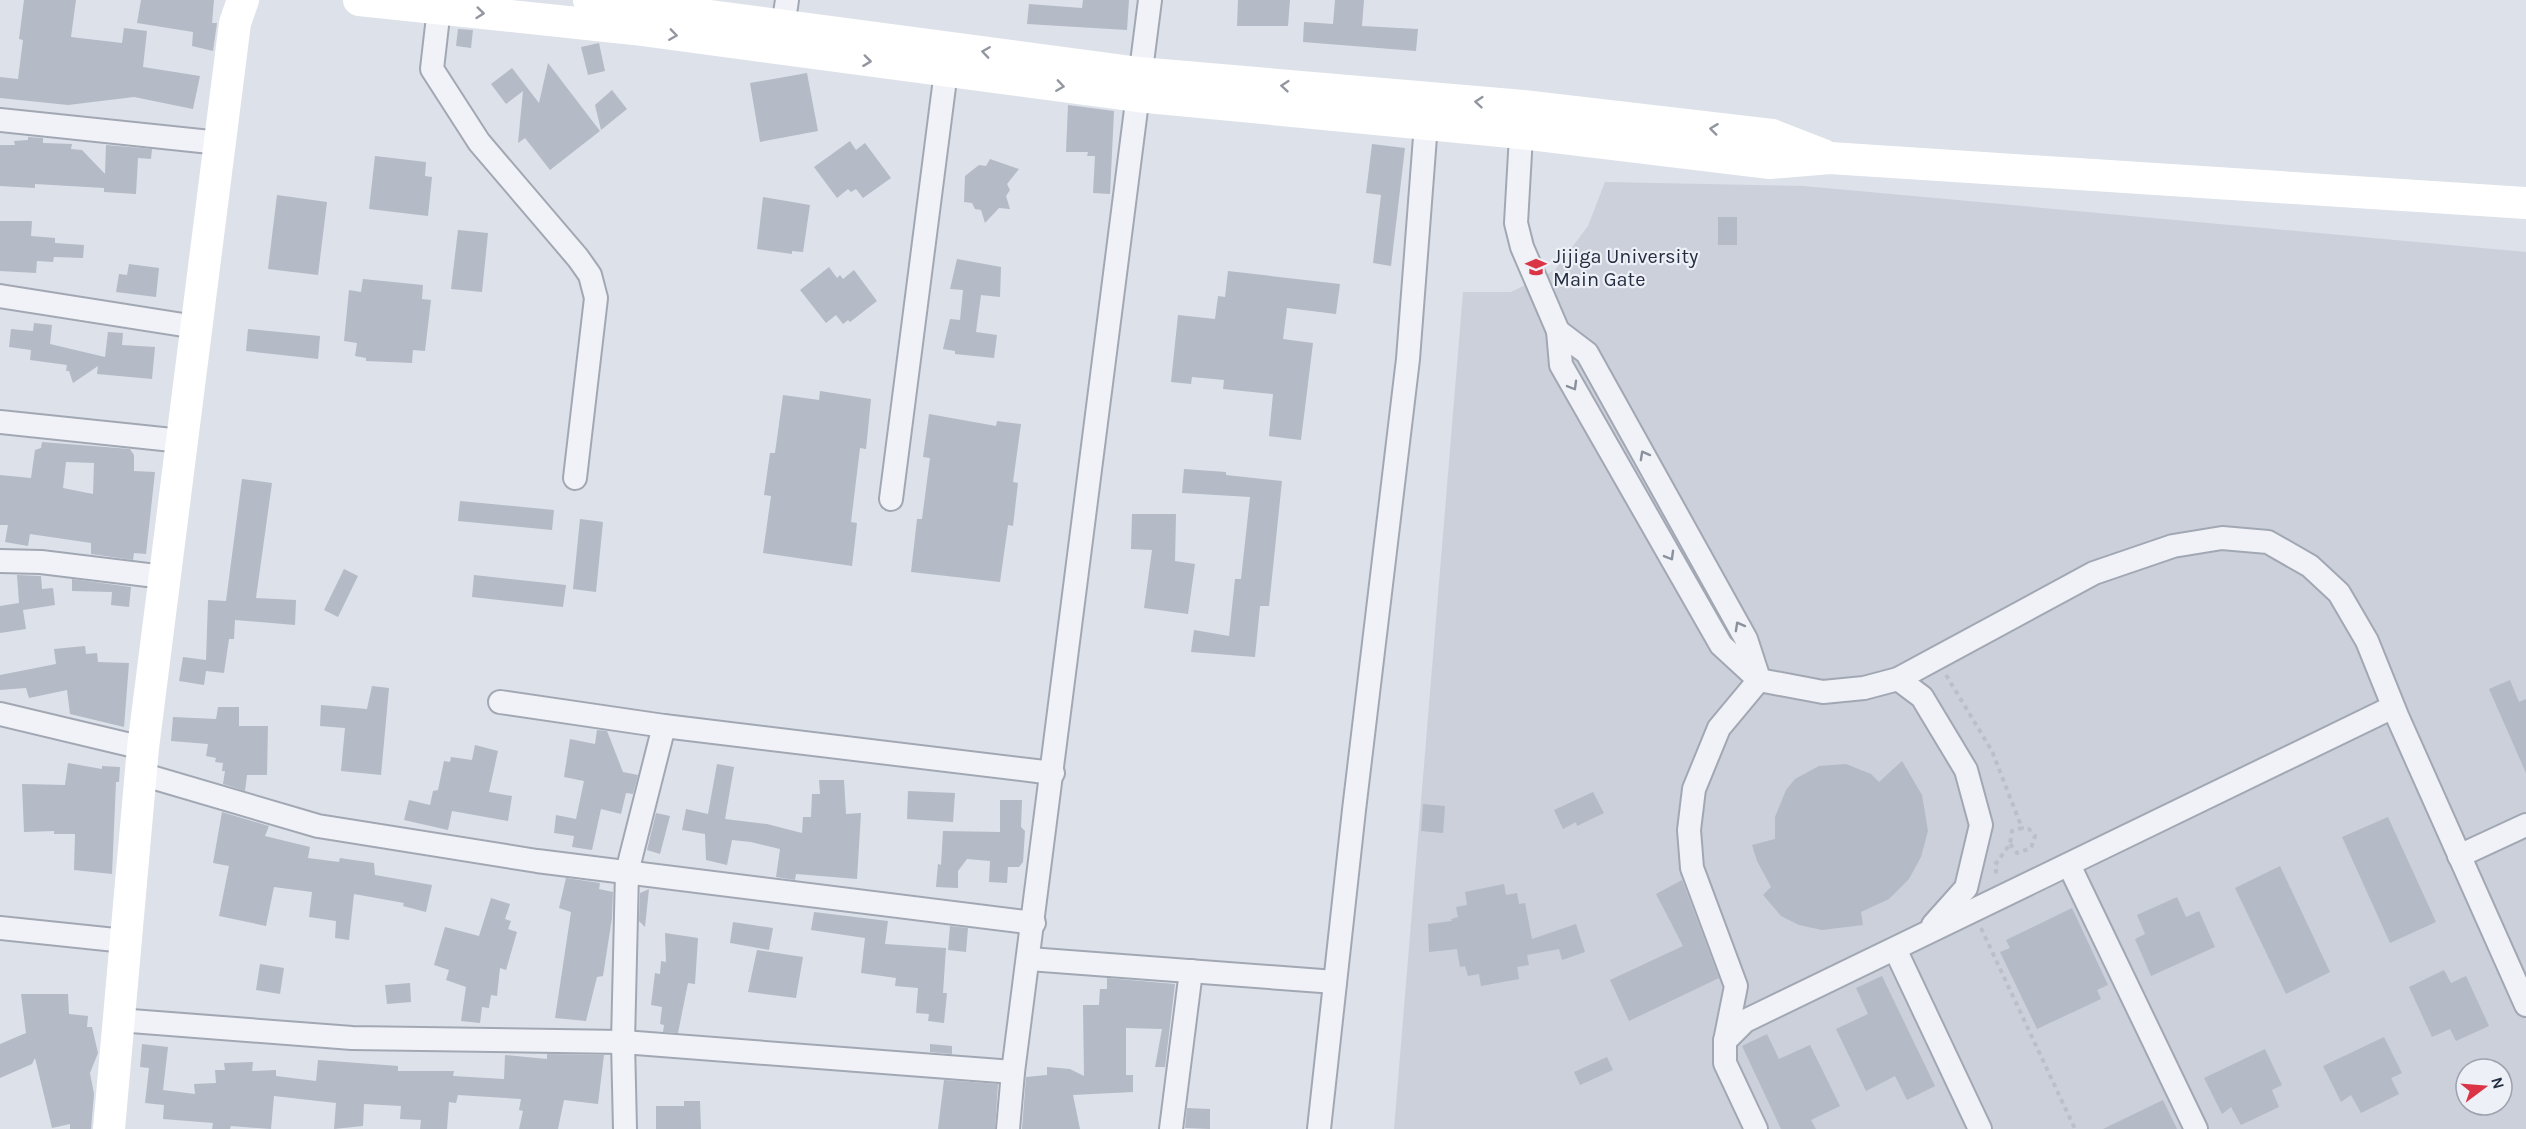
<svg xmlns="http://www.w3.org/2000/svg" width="2526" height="1129" font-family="Karla,sans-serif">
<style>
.built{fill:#cbd0db;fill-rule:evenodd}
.building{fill:#b4bac6;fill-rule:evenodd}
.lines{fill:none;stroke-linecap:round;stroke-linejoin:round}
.street-casing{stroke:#a2a8b3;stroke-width:26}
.path{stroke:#bbbfc8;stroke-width:4;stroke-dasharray:4.5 4.5;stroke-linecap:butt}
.street{stroke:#f0f2f7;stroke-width:22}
.secondary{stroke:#fff;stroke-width:32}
.oneway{stroke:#9296a0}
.oneway2{stroke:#8a909c}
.labels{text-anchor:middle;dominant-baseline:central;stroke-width:4.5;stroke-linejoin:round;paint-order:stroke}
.poi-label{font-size:20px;fill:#252e41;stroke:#edf0f6;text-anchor:start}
</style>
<rect width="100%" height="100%" fill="#dde1e9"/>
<path class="built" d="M 1605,182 L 1803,186 L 2526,252 L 2526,1129 L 1394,1129 L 1463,292 L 1511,292 L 1555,270 L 1588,226 ZM 2466,1069 L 2502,1069 L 2502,1105 L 2466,1105 Z"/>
<g class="building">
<polygon points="24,0 76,0 71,37 122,43 124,28 147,31 143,67 200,76 193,109 134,97 68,105 0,98 0,77 18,79 23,40 19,39"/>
<polygon points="141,0 214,0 212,23 217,23 213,51 192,46 193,32 137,23"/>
<polygon points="1083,0 1129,0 1127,30 1027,24 1029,4 1082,8"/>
<polygon points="1238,0 1290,0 1288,26 1237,26"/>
<polygon points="1335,0 1364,0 1362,26 1418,29 1416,51 1303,42 1304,22 1333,24"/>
<polygon points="458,29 473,30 471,48 456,46"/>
<polygon points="599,43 605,71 588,75 581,47"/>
<polygon points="548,63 600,131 550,170 525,138 518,143 523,91 506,104 491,84 512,68 539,103"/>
<polygon points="807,73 818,131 760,142 750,83"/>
<polygon points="612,90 627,109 601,130 595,105"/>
<polygon points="1068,105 1114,111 1110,194 1093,193 1095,156 1087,156 1088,152 1066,152"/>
<polygon points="28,137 43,138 43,143 72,144 71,149 82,150 105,174 106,145 152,149 151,159 138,158 136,194 104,192 104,188 35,184 35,188 0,186 0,145 15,145 14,141 28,140"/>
<polygon points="850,141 856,150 865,143 891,178 863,198 856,189 851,192 848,189 837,198 814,167"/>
<polygon points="1372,144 1405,148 1391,266 1373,263 1381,195 1366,193"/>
<polygon points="375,156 426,162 425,176 432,177 428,216 369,209"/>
<polygon points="990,159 1019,169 1007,184 1010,190 1006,196 1010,209 999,208 985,223 981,210 975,209 972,203 964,202 965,176 979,165 986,166"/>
<polygon points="277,195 327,202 318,275 268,269"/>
<polygon points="763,197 810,205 803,252 792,251 792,254 757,249"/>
<rect x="1718" y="217" width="19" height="28"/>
<polygon points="0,221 32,221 31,236 55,238 55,243 84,245 83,258 54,257 53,262 37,261 36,273 0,271"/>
<polygon points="458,230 488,233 482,292 451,289"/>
<polygon points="957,259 1001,267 1000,297 981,295 976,332 997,335 994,358 955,354 955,351 943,349 950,319 960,320 963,290 950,289"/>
<polygon points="129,264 159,268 156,297 116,292 119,274 127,275"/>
<polygon points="829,267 837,278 840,275 843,279 854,270 877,301 850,322 848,320 843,324 836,315 826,323 800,290"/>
<polygon points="1228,271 1340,284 1336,314 1287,308 1283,339 1313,343 1301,440 1269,436 1273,394 1223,389 1224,380 1192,377 1191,384 1171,382 1178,315 1215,319 1218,296 1225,297"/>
<polygon points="363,279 423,285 422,299 431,300 425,351 413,350 412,363 366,361 366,358 355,356 357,343 344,341 349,290 361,292"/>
<polygon points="34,323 52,325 50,344 105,357 108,332 123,333 122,345 155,347 152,379 97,374 98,366 73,383 69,371 66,371 67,365 30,360 31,350 9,347 11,329 33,331"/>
<polygon points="248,329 320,336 318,359 246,351"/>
<polygon points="820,391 871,399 866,449 860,448 851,522 857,523 852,566 763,553 771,496 764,495 770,453 775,453 783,395 819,400"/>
<polygon points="929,414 996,426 997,421 1021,424 1013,482 1018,483 1013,526 1008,525 1000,582 911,572 917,519 922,519 930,458 923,457"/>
<path d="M 42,442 L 130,449 L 134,455 L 134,471 L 155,472 L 146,554 L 134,553 L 133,560 L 91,554 L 91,543 L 30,534 L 28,546 L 5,542 L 8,525 L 0,525 L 0,475 L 31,478 L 35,450 L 41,448 ZM 66,462 L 94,463 L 93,494 L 63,488 Z"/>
<polygon points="1184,469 1226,472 1226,475 1282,481 1269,606 1260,606 1255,657 1191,652 1194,630 1229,636 1235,579 1241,579 1250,497 1182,493"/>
<polygon points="242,479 272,483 256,598 296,600 295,625 235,620 234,639 229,639 224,673 206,671 204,685 179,681 183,657 206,660 208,600 226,601"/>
<polygon points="460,501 554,510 552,530 458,521"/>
<polygon points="1132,514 1176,514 1175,561 1195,564 1188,614 1144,608 1152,550 1131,549"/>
<polygon points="580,519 603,522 596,592 573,589"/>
<polygon points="344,569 358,576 338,617 324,610"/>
<polygon points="17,575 41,576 42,589 53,588 55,605 23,610 26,629 0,633 0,606 19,603"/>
<polygon points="474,575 566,585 563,607 472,597"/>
<polygon points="72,579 131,587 129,607 111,605 112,592 72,591"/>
<polygon points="85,646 86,654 97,653 98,662 129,663 124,727 70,714 67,690 29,698 26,688 0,690 0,675 56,664 54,649"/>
<polygon points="2510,680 2519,702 2526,699 2526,773 2489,689"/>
<polygon points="372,686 389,688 381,775 341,771 345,728 320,726 321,705 367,709"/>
<polygon points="218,707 239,707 239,726 268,726 267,775 247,775 245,791 223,784 225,771 222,771 223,763 215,762 216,758 206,756 208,744 171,741 173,717 216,719"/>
<polygon points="597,730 607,731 623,772 638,775 633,794 626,793 621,814 601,809 592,850 572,847 574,836 554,833 556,815 576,819 584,781 564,777 570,739 595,744"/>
<polygon points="475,745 498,751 489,792 512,796 508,821 452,811 448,830 404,820 409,800 430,805 433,791 438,790 444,761 450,762 451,757 472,760"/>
<polygon points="1902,761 1922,795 1928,831 1921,857 1909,879 1889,899 1861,912 1863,925 1822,930 1799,925 1781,916 1763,895 1771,887 1757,861 1752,845 1775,839 1775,817 1786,790 1795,779 1819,766 1846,764 1871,774 1879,782"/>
<polygon points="68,763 102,769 102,766 120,767 119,782 116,782 112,874 74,870 75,834 54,834 54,831 24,832 22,784 65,785"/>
<polygon points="717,764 734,767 725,819 767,824 802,833 803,817 811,817 812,794 820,794 819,780 844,780 846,814 861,813 857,879 796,874 795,880 776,877 780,849 751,842 732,840 727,865 706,860 705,834 682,830 686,809 708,814"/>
<polygon points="908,791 955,793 953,822 907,819"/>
<polygon points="1593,792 1604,813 1577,826 1576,822 1563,829 1554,810"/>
<polygon points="1000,800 1022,800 1021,827 1025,831 1023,862 1019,867 1008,867 1007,883 989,882 990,861 967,859 958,871 958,888 936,887 938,864 941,865 943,831 1000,832"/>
<polygon points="1423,804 1445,806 1443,833 1421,831"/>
<polygon points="222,812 269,826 265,836 310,847 308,858 339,862 340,858 374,863 375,875 432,885 426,912 403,906 404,903 354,894 349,940 335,938 336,921 309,917 312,892 274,887 266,926 219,916 229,866 213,863"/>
<polygon points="656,813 670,816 660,854 647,850"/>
<polygon points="2388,817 2436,922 2390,943 2342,837"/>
<polygon points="2280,866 2330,972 2286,994 2235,888"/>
<polygon points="566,878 600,883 599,889 613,892 612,918 603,976 597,977 586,1021 555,1018 571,912 559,908"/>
<polygon points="1682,880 1719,978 1629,1021 1610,980 1683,946 1656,894"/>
<polygon points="1504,884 1506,895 1517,893 1519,904 1525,903 1532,939 1576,924 1585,952 1562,960 1559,949 1527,955 1529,965 1517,967 1519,979 1481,986 1479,974 1468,976 1465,966 1460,967 1457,949 1429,952 1428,924 1452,921 1451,919 1458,917 1456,907 1467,905 1465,892"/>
<polygon points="649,889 645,927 639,921 640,893"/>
<polygon points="2177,897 2186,917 2199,911 2215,947 2151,976 2135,939 2145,934 2137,915"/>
<polygon points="491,898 510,904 505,919 511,921 508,929 517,932 506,970 500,968 497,996 491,995 489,1008 482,1007 480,1023 461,1021 466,987 446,980 449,970 434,965 445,927 479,936"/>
<polygon points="2072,908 2108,985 2097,990 2101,999 2037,1029 2000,952 2010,948 2006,940"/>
<polygon points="814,912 888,921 885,944 946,948 943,993 947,993 944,1023 928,1021 929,1014 916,1013 918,988 895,986 896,978 861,973 865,938 811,930"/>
<polygon points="733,922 773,928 769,950 730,943"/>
<polygon points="950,926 968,928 966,952 948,950"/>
<polygon points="665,933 698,938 695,984 688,983 678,1033 663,1032 664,1025 660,1024 662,1007 651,1005 655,973 660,974 661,961 666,962"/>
<polygon points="757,950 803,957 796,998 748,992"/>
<polygon points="260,964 284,968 280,994 256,990"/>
<polygon points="2444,970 2451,983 2466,976 2489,1026 2456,1041 2450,1029 2432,1037 2409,987"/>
<polygon points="1882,976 1935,1086 1907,1100 1895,1076 1866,1091 1836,1029 1868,1014 1856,988"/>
<polygon points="1107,978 1175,984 1165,1067 1155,1067 1162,1029 1126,1028 1126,1075 1133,1075 1133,1092 1073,1095 1080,1129 1022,1129 1026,1077 1047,1075 1047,1067 1070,1069 1084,1076 1083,1005 1099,1005 1100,989 1107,989"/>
<polygon points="410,983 411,1002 387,1004 385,985"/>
<polygon points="21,994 68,994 69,1014 88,1016 87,1027 92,1027 98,1053 90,1073 94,1094 91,1129 70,1129 70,1124 52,1128 35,1058 32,1064 0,1078 0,1044 26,1033"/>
<polygon points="1767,1034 1779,1059 1810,1045 1840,1106 1811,1120 1816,1129 1781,1129 1742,1046"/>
<polygon points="2384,1037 2402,1073 2391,1078 2399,1094 2361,1113 2351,1095 2341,1102 2323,1066"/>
<polygon points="142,1044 168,1047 163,1090 195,1094 194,1084 216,1083 215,1070 225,1070 224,1063 253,1062 252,1071 276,1070 276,1076 316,1081 318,1060 398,1066 398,1071 454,1071 453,1076 504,1079 505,1055 547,1059 547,1054 604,1055 598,1104 564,1100 558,1129 519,1129 523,1111 519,1110 521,1099 458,1095 456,1103 449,1102 447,1129 420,1129 421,1120 400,1119 401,1106 364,1104 363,1126 334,1129 336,1103 274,1096 271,1129 231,1126 230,1129 212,1129 213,1123 163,1119 164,1105 145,1103 149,1068 140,1067"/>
<polygon points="930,1044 952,1046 952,1054 930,1052"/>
<polygon points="2265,1049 2282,1085 2272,1090 2279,1107 2241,1125 2231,1107 2222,1114 2204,1078"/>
<polygon points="1607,1057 1613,1070 1580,1085 1574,1072"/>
<polygon points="944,1080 998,1084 995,1129 938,1129"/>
<polygon points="2163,1100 2177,1129 2103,1129"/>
<polygon points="684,1101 700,1101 701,1129 656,1129 656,1106 684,1106"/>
<polygon points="1187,1108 1210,1109 1210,1129 1185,1128"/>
</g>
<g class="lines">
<defs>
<g id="street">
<polyline points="439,8 432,69 479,142 578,258 590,275 596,298 575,478"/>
<polyline points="781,40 787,0"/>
<polyline points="1522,118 1516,223 1522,247 1558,331 1561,365 1721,645 1759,680 1823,692 1864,688 1898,679 2094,573 2173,546 2222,538 2268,542 2310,566 2339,593 2367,641 2398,718 2526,1005"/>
<polyline points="0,120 220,143"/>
<polyline points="0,296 196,327"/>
<polyline points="1558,331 1587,353 1746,639 1759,679"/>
<polyline points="0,422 182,441"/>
<polyline points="891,499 946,71"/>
<polyline points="0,561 41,562 164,577"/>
<polyline points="1898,679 1922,697 1966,770 1981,825 1966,888 1933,925"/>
<polyline points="500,702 664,726 1053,773"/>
<polyline points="0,714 143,748"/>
<polyline points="141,774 318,826 537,861 1034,923"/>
<polyline points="2459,856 2526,825"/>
<polyline points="2069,865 2196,1129"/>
<polyline points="0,928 125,941"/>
<polyline points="1895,949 1980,1129"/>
<polyline points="1029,959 1335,982"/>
<polyline points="118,1020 352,1038 623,1042 1013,1072"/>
<polyline points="1725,1041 1745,1021 2393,707"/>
<polyline points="625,1129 623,1042 627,872 664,726"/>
<polyline points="1008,1129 1013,1072 1150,0"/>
<polyline points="1171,1129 1191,971"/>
<polyline points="1319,1129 1354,810 1408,359 1426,124"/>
<polyline points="1756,1129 1725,1063 1725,1041 1736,986 1692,868 1689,830 1694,789 1719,728 1759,680"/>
</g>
</defs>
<use href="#street" class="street-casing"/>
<g class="path">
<polyline points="1946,675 1992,751 2022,828 2012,831 2010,844 1995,865 1997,877"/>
<polyline points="2010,844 2017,853 2031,848 2035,836 2029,829 2022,828"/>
<polyline points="1981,928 2075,1129"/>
</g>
<use href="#street" class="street"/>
<g class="secondary">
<polyline points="359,0 634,29 1137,96 1521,133 1770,163 1830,158 2526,203"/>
<polyline points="589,0 1139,73 1523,106 1772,135 1823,155"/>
<polyline points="109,1129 143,748 235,23 243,0"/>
</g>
</g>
<defs><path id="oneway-chevron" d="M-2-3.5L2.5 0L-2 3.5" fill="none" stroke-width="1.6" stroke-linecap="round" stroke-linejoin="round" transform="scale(1.5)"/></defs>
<g class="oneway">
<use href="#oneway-chevron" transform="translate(480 13) rotate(6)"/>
<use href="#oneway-chevron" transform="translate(673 35) rotate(8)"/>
<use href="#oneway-chevron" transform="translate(986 52) rotate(-172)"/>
<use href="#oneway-chevron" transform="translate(867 61) rotate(7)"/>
<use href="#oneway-chevron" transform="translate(1060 86) rotate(8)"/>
<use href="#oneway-chevron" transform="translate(1285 86) rotate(-175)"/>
<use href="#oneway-chevron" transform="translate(1479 102) rotate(-175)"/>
<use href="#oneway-chevron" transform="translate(1714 129) rotate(-173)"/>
</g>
<g class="oneway2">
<use href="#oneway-chevron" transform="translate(1573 386) rotate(60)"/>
<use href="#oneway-chevron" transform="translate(1644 455) rotate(-119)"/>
<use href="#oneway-chevron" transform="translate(1670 556) rotate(60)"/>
<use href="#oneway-chevron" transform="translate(1739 626) rotate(-119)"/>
</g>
<defs>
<symbol id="school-bare" viewBox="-9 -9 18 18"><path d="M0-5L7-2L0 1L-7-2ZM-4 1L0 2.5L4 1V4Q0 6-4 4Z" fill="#dc3447" stroke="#edf0f6" stroke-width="2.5" paint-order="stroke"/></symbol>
</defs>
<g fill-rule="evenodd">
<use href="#school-bare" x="1521" y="252" width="30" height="30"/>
</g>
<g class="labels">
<g class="poi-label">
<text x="1553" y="256">Jijiga University<tspan x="1553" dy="23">Main Gate</tspan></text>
</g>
</g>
<g transform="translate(2484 1087) rotate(74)"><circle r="28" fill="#edf0f6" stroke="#9da2ae" stroke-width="1.5"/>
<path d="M0-4.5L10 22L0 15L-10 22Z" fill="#dc3447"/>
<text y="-9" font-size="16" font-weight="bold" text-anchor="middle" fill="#252e41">N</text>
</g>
</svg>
